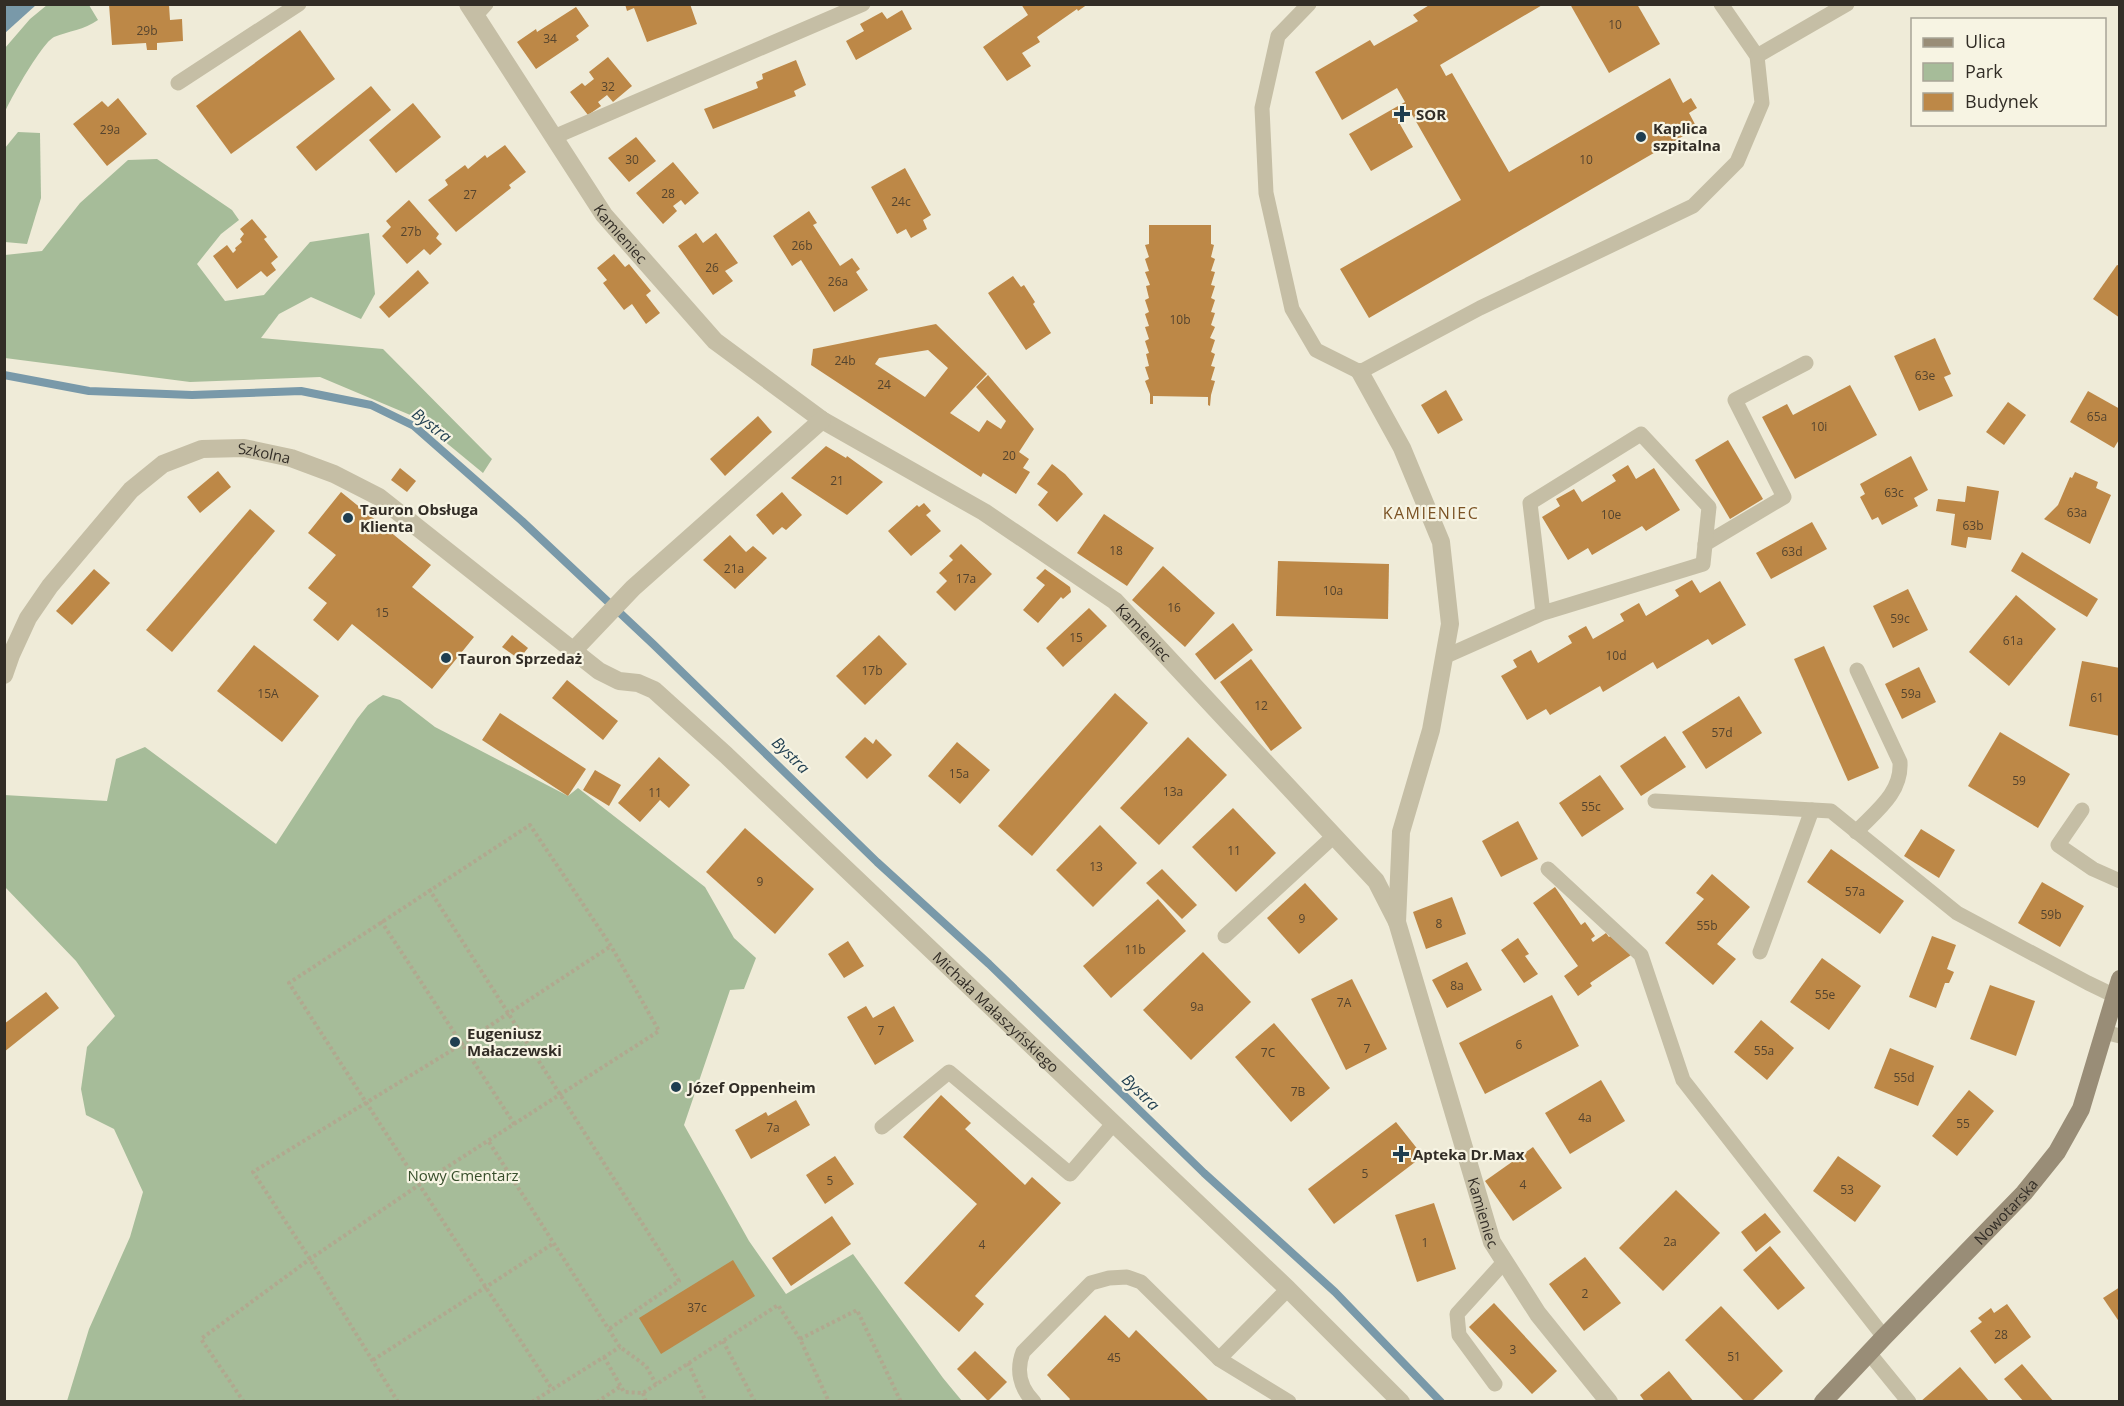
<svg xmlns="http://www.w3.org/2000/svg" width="2124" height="1406" font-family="'Open Sans',sans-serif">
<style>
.green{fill:#a6bc99}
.water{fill:#7999a9}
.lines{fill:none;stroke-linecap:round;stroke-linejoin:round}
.stream{stroke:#7999a9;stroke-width:8}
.building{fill:#bd8847;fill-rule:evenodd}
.path{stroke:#b1a88f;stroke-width:4;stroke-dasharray:3 3;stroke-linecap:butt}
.lane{stroke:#c5bea5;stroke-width:15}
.street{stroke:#c5bea5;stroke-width:18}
.secondary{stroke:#998d77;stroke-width:18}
.poi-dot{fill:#1f3e50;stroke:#f7f4e3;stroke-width:2}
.labels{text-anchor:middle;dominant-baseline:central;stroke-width:4.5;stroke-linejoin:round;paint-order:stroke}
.number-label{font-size:12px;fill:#55442e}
.poi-label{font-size:15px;font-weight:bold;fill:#322d26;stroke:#f7f4e3;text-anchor:start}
.street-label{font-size:15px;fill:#322d26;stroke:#f7f4e3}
.park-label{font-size:15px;fill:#374e2b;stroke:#f7f4e3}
.water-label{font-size:16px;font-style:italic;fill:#1f3e50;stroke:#f7f4e3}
.neighbourhood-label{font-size:16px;letter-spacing:1.5px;fill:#7b5325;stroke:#f7f4e3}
</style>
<rect width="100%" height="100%" fill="#efebd8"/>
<g class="green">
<path d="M 47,5 L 89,5 L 98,20 C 84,30 69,31 54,37 C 42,43 11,98 5,112 L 5,48 L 30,19 Z"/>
<polygon points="18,132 40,133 41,198 27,244 5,242 5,148"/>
<polygon points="157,159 232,210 239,220 221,234 197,264 225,301 264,295 310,242 369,233 375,294 361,319 311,297 279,314 261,338 383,349 492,459 483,473 415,417 320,377 190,382 5,358 5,255 42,251 80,203 128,160"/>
<polygon points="383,695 400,700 435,727 568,796 578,788 705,887 734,938 756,958 744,989 730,990 684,1125 749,1241 786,1294 853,1254 943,1378 962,1401 67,1401 89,1329 130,1237 143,1192 114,1129 86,1115 81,1089 87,1047 115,1016 76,961 5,887 4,795 107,801 116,759 145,747 276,844 357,719 368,705"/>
</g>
<polygon class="water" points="5,4 36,4 36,5 5,33"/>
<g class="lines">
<polyline class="stream" points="4,375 89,391 192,395 301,391 371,405 414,426 522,521 653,644 877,862 989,964 1204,1173 1335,1292 1441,1402"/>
</g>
<g class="building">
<polygon points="109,4 169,5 170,20 182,19 183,41 157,43 157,50 147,50 146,43 112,45"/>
<polygon points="625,4 690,4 697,24 647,42 634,8 627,11"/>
<polygon points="1021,4 1088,4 1078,11 1077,9 1037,37 1040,42 1022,53 1031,66 1007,81 983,47 1028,15"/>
<polygon points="1431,4 1544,4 1440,65 1446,76 1452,73 1509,172 1670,78 1683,103 1691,98 1697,108 1689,113 1697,128 1369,318 1340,269 1461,200 1410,111 1397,119 1413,147 1371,171 1349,134 1405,102 1397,88 1342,120 1315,72 1370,40 1374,46 1418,21 1413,15"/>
<polygon points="1570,4 1637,4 1660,44 1609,73"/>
<polygon points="576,7 589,26 576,36 579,40 536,69 517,42 536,29 537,32"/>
<polygon points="902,10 912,29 856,60 846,41 864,31 860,24 882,12 887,19"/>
<polygon points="300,30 335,79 231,154 196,106"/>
<polygon points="608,57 632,86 613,102 607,95 598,102 601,106 588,115 570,92 582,83 585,86 594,79 589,72"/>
<polygon points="796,60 806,85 794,91 796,96 713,129 704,109 758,88 756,82 763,79 762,74"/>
<polygon points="371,86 391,110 316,171 296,147"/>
<polygon points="118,98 147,134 107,166 73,124 102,101 108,107"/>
<polygon points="413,103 441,137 396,173 369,140"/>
<polygon points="636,137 656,161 629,182 608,158"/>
<polygon points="505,145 526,172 509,185 511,188 456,232 428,200 448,185 445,180 465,165 468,169 485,155 487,158"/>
<polygon points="673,162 699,193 685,205 681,200 673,206 677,211 663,224 636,193"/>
<polygon points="905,168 931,215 923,220 927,229 911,238 906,229 897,234 871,187"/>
<polygon points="409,200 439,234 436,238 442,244 430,255 424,249 407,264 382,236 391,227 386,221"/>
<polygon points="809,211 817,223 813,225 840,266 852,258 860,269 856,272 868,290 834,312 801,260 792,266 773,236"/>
<polygon points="252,219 267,237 264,239 278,257 271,263 276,270 267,277 261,271 237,289 213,256 227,245 233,253 236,250 235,248 242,242 240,239 244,234 240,229"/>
<polygon points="1149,225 1211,225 1211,244 1214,245 1211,257 1215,259 1211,271 1215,272 1211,285 1215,286 1211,298 1215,300 1211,312 1215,313 1211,325 1215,327 1210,338 1215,340 1211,352 1215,354 1211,366 1215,367 1211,380 1215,381 1211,395 1210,406 1208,405 1208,397 1153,396 1153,404 1150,404 1150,394 1145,381 1149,379 1145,367 1149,366 1146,354 1149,353 1145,341 1149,339 1145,327 1149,326 1145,314 1149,312 1145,300 1149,298 1146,286 1150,285 1145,272 1149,271 1145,259 1149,257 1145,245 1149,244"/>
<polygon points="696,233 703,243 716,233 738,263 725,271 733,281 713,295 678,246"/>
<polygon points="614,254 625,267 629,264 651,291 646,295 660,313 646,324 632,304 624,310 603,283 607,280 597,268"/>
<polygon points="2117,265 2120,266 2120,318 2093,299"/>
<polygon points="418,270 429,283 389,318 379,307"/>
<polygon points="1013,276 1021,287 1024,285 1035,302 1033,304 1051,333 1026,350 988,293"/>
<path d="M 936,324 L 987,374 L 950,413 L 979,432 L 987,420 L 1001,429 L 1006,421 L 976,387 L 988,375 L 1034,429 L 1019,452 L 1029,459 L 1023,468 L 1030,472 L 1016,494 L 983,473 L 981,477 L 811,365 L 813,349 ZM 928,350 L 948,368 L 925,397 L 875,364 L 879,358 Z"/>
<polygon points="1935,338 1951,374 1944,377 1953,396 1919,411 1894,356"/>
<polygon points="1850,385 1877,435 1795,479 1762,417 1787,404 1793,415"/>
<polygon points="1446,390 1463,420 1438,434 1421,405"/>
<polygon points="2088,391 2120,409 2120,438 2114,448 2070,422"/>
<polygon points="2008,402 2026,415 2004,445 1986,432"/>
<polygon points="758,416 772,432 725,476 710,459"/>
<polygon points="1728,440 1763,499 1730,519 1695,460"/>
<polygon points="826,446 846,458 847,456 883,482 847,515 791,478"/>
<polygon points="1911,456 1928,490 1914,498 1918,506 1882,525 1878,517 1872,520 1860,497 1865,494 1860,484"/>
<polygon points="1052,464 1065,474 1083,494 1057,522 1038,505 1048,492 1037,484"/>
<polygon points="1628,465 1636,479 1654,468 1680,510 1646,531 1642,526 1592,555 1588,548 1568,560 1542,517 1560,506 1556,499 1574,489 1582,502 1616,481 1612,475"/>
<polygon points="400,468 416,481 407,492 391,480"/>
<polygon points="218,471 231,487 200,513 187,497"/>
<polygon points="2075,472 2098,482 2096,488 2111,495 2090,544 2044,519 2058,505 2070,477 2072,478"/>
<polygon points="1967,486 1999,491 1991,540 1968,537 1966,548 1951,545 1955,514 1936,511 1938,499 1965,502"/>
<polygon points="341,492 431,565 412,587 474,637 432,689 352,624 338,641 313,620 327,603 308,588 336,555 308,533"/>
<polygon points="782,492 802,515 786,530 782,527 773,535 756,515"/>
<polygon points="924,503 931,511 926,515 941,531 911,556 888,531 917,505 919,507"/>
<polygon points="250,509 275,531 172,652 146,630"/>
<polygon points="1104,514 1154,548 1127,586 1077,553"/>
<polygon points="1812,522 1827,549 1771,579 1756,553"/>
<polygon points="730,535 746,552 753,546 767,558 735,589 703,560"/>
<polygon points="961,544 992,574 955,611 936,592 947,581 939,573 953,560 949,556"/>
<polygon points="2022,552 2098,599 2087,617 2011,571"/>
<polygon points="1278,561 1389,564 1388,619 1276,616"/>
<polygon points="1163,566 1215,613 1185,647 1132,600"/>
<polygon points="94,569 110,583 72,625 56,611"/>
<polygon points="1045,569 1070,587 1071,592 1063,599 1061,597 1038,623 1023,610 1045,585 1036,578"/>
<polygon points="1692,580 1700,593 1720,581 1746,625 1712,645 1708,639 1657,669 1653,662 1603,692 1600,686 1550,715 1546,709 1527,720 1501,676 1517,667 1513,660 1531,650 1538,663 1572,643 1568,636 1586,626 1593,639 1624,621 1620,614 1639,603 1646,616 1679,596 1675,590"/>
<polygon points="1908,589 1928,630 1893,648 1873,606"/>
<polygon points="2016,595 2056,629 2009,686 1969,652"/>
<polygon points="1089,608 1107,626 1063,667 1046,648"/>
<polygon points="1233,623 1253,650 1215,680 1195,654"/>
<polygon points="512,635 528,648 519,659 502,647"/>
<polygon points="879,635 907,664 865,705 836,676"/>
<polygon points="254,645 319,696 282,742 217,691"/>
<polygon points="1824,646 1879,768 1848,781 1794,659"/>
<polygon points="1251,659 1302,728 1271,751 1220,682"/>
<polygon points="2082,661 2120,668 2120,736 2069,726"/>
<polygon points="1919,667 1936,702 1902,719 1885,684"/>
<polygon points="567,680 618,721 603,740 552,698"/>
<polygon points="1115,693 1148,723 1032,856 998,826"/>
<polygon points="1739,696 1762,733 1706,769 1682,732"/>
<polygon points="500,713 586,769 568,796 482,740"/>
<polygon points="2000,732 2070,774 2038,828 1968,786"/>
<polygon points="1665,736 1686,767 1641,796 1620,766"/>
<polygon points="865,737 873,744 876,739 892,755 867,779 845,757"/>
<polygon points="1188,737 1227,775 1159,845 1120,808"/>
<polygon points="957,742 990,770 960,804 928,776"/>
<polygon points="659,757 690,785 669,808 660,800 640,822 618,803"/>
<polygon points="595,770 621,785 609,806 583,790"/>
<polygon points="1600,775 1624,809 1582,837 1559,803"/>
<polygon points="1233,808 1276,853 1236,892 1192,847"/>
<polygon points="1518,821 1538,859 1501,877 1482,841"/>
<polygon points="1100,825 1137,863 1093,907 1056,870"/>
<polygon points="745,828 814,889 775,934 706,872"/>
<polygon points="1921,829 1955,850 1939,878 1904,856"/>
<polygon points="1831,849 1904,901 1880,934 1807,882"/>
<polygon points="1162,869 1197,905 1182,919 1146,883"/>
<polygon points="1712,874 1750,907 1717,944 1736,959 1713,985 1665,943 1704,899 1696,893"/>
<polygon points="2042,882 2084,906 2060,947 2018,923"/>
<polygon points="1305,883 1338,919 1299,954 1267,918"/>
<polygon points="1555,887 1581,925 1585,922 1595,936 1591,939 1593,942 1606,933 1609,937 1615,933 1631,955 1590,983 1592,986 1578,996 1564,976 1578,966 1533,903"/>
<polygon points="1452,897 1466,934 1426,949 1413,912"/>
<polygon points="1158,899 1186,931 1111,998 1083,966"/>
<polygon points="1932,936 1956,945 1947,969 1954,972 1949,983 1945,983 1936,1008 1909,997"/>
<polygon points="1518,938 1529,954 1525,956 1538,974 1524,983 1501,950"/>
<polygon points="848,941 864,966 844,978 828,954"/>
<polygon points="1203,952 1251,1002 1191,1060 1143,1010"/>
<polygon points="1822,958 1861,986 1829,1030 1790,1002"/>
<polygon points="1467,962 1482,990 1447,1008 1432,980"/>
<polygon points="1352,979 1387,1049 1346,1070 1311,999"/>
<polygon points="1990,985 2035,1001 2016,1056 1970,1039"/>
<polygon points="46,992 59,1008 4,1052 4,1024"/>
<polygon points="1552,995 1579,1046 1485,1094 1459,1043"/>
<polygon points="866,1006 873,1018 894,1006 914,1041 875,1065 847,1017"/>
<polygon points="1761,1020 1794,1048 1767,1080 1734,1052"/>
<polygon points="1274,1023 1330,1088 1291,1122 1235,1057"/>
<polygon points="1890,1048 1934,1066 1918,1106 1874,1088"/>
<polygon points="1601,1080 1625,1121 1570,1154 1545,1113"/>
<polygon points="1969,1090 1994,1111 1957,1156 1932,1136"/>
<polygon points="941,1095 971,1123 965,1129 1025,1185 1032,1177 1061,1203 975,1296 984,1304 959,1332 904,1283 977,1204 903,1137"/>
<polygon points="796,1100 810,1125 751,1159 735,1130 766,1112 768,1116"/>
<polygon points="1396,1122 1423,1156 1334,1224 1308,1189"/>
<polygon points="1533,1147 1562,1188 1513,1221 1485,1181"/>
<polygon points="835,1156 854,1184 825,1204 806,1175"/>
<polygon points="1838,1156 1881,1186 1855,1222 1813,1191"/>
<polygon points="1676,1190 1720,1233 1663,1291 1619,1248"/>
<polygon points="1434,1203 1456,1269 1417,1282 1395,1215"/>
<polygon points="1765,1213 1781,1232 1756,1252 1741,1232"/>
<polygon points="832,1216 851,1244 791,1286 772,1258"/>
<polygon points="1770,1246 1805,1288 1778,1310 1743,1270"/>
<polygon points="1585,1257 1621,1303 1584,1331 1549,1284"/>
<polygon points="733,1260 755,1296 661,1354 639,1318"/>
<polygon points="2120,1287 2120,1323 2103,1298"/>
<polygon points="1494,1303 1557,1371 1532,1394 1469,1327"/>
<polygon points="2007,1304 2031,1337 1995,1364 1970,1331 1982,1322 1978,1318 1991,1308 1994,1313"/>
<polygon points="1721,1306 1783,1371 1751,1402 1745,1402 1685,1340"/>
<polygon points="1105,1315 1129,1338 1136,1330 1210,1402 1068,1402 1070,1399 1047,1375"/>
<polygon points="975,1351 1007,1382 988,1401 957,1369"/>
<polygon points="2022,1364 2054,1402 2024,1402 2004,1379"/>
<polygon points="1960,1367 1990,1402 1920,1402"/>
<polygon points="1669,1371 1694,1402 1645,1402 1640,1395"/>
</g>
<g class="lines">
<g class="path">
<polyline points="429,889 679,1281 609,1329"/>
<polyline points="381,921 515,1125"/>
<polyline points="489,1142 620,1347 646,1366 656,1384"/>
<polyline points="800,1339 857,1310 901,1402"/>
<polyline points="723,1341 755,1402"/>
<polyline points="604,1357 624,1392 643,1393 778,1305 800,1339 829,1402"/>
<polyline points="373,1360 554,1243"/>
<polyline points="688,1363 706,1402"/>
<polyline points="643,1393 646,1402"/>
<path d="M 244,1402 L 201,1339 L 310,1259 L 419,1185 L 659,1031 L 611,946 L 530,825 L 289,983 C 376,1118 464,1254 552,1389"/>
<polyline points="398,1402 310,1259 253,1172 462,1044 611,946"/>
<polyline points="532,1402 620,1347"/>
<polyline points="597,1402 621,1386"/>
</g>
<g class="lane">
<polyline points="1309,4 1278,36 1262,108 1266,193 1292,309 1316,350 1360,372 1480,308 1693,206 1737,162 1762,103 1757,56 1721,4"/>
<polyline points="476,15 486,4"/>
<polyline points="1757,56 1847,4"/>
<polyline points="178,83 299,4"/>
<polyline points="554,137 863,4"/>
<polyline points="1705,544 1784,497 1735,400 1806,363"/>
<polyline points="1444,657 1543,613 1703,564 1709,507 1641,434 1530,503 1543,613"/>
<polyline points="1655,801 1831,811 1957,913 2088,983 2115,996"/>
<polyline points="2082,810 2058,845 2093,869 2120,881"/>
<path d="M 1856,832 C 1876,811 1902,793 1900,762 L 1857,670"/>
<polyline points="1548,869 1641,955 1683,1080 1884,1337"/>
<polyline points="1225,936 1334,836"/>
<polyline points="1760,952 1812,810"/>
<polyline points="2104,1032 2120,1036"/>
<polyline points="882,1127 949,1072 1070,1174 1113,1124"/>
<polyline points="1869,1353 1909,1402"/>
<polyline points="1219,1359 1289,1402"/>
<polyline points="1495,1384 1459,1335 1457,1314 1505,1261"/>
<path d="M 1034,1402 C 1020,1388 1016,1370 1023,1352 L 1091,1283 L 1109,1278 L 1127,1277 L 1141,1282 L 1219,1359 L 1288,1289"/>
</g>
<g class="street">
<path id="s1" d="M 468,4 L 604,215 L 715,341 L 822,420 L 984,512 L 1115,601 L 1376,881 L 1397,922"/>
<path id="s2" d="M 1360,372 L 1402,448 L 1441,542 L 1450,624 L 1431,730 L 1401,832 L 1397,922 L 1492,1242 L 1538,1314 L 1609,1402"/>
<polyline points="573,651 633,588 822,420"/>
<path id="s3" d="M 4,675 L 11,655 L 28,618 L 50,586 L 131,490 L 163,464 L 202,449 L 244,448 L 291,458 L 334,474 L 379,497 L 599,671 L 619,681 L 638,683 L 654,690 L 726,755 L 1288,1289 L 1401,1402"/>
</g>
<path class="secondary" id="s4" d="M 1823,1402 L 1884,1337 L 2024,1193 L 2057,1152 L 2081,1109 L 2120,979"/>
</g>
<g class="poi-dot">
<path d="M1399 105h6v6h6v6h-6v6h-6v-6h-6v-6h6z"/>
<circle cx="1641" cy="137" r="6"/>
<circle cx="348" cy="518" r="6"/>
<circle cx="446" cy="658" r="6"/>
<circle cx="455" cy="1042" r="6"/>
<circle cx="676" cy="1087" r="6"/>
<path d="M1398 1145h6v6h6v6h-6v6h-6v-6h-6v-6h6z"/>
</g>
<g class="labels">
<g class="number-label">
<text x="1615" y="24">10</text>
<text x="147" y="30">29b</text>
<text x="550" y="38">34</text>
<text x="608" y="86">32</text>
<text x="110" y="129">29a</text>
<text x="632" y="159">30</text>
<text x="1586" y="159">10</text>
<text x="668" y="193">28</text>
<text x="470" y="194">27</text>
<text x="901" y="201">24c</text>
<text x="411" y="231">27b</text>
<text x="802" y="245">26b</text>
<text x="712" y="267">26</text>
<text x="838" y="281">26a</text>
<text x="1180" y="319">10b</text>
<text x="845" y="360">24b</text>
<text x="1925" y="375">63e</text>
<text x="884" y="384">24</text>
<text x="2097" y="416">65a</text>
<text x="1819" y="426">10i</text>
<text x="1009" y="455">20</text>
<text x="837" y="480">21</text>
<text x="1894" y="492">63c</text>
<text x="2077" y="512">63a</text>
<text x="1611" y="514">10e</text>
<text x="1973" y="525">63b</text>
<text x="1116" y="550">18</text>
<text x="1792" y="551">63d</text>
<text x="734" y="568">21a</text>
<text x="966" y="578">17a</text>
<text x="1333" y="590">10a</text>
<text x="1174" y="607">16</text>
<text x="382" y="612">15</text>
<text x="1900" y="618">59c</text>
<text x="1076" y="637">15</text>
<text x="2013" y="640">61a</text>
<text x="1616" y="655">10d</text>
<text x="872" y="670">17b</text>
<text x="268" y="693">15A</text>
<text x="1911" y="693">59a</text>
<text x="2097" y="697">61</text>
<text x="1261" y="705">12</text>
<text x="1722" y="732">57d</text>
<text x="959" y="773">15a</text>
<text x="2019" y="780">59</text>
<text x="1173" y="791">13a</text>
<text x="655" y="792">11</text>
<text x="1591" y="806">55c</text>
<text x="1234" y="850">11</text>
<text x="1096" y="866">13</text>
<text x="760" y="881">9</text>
<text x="1855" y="891">57a</text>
<text x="2051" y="914">59b</text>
<text x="1302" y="918">9</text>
<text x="1439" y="923">8</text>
<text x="1707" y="925">55b</text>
<text x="1135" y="949">11b</text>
<text x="1457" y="985">8a</text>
<text x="1825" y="994">55e</text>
<text x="1344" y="1002">7A</text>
<text x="1197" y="1006">9a</text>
<text x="881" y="1030">7</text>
<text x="1519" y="1044">6</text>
<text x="1367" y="1048">7</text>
<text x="1764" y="1050">55a</text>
<text x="1268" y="1052">7C</text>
<text x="1904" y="1077">55d</text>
<text x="1298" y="1091">7B</text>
<text x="1585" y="1117">4a</text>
<text x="1963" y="1123">55</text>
<text x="773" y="1127">7a</text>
<text x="1365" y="1173">5</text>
<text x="830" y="1180">5</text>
<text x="1523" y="1184">4</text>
<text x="1847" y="1189">53</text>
<text x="1670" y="1241">2a</text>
<text x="1425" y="1242">1</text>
<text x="982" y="1244">4</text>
<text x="1585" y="1293">2</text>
<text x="697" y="1307">37c</text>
<text x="2001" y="1334">28</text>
<text x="1513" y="1349">3</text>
<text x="1734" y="1356">51</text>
<text x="1114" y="1357">45</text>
</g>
<g class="poi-label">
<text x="1416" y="114">SOR</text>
<text x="1653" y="128">Kaplica<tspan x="1653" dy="17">szpitalna</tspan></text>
<text x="360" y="509">Tauron Obsługa<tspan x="360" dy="17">Klienta</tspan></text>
<text x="458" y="658">Tauron Sprzedaż</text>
<text x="467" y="1033">Eugeniusz<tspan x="467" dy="17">Małaczewski</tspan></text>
<text x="688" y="1087">Józef Oppenheim</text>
<text x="1413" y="1154">Apteka Dr.Max</text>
</g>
<g class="street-label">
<text stroke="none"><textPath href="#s1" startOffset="276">Kamieniec</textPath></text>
<text stroke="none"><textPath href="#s3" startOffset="372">Szkolna</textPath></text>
<text stroke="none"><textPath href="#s1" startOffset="939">Kamieniec</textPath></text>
<text stroke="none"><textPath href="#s3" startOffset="1305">Michała Małaszyńskiego</textPath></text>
<text stroke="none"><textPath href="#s2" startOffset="878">Kamieniec</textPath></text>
<text stroke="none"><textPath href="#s4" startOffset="264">Nowotarska</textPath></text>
</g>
<g class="park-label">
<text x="463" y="1175">Nowy Cmentarz</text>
</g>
<g class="water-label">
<text transform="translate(432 425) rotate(38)">Bystra</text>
<text transform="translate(791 755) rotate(44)">Bystra</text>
<text transform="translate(1141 1092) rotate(44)">Bystra</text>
</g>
<g class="neighbourhood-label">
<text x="1431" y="513">KAMIENIEC</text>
</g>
</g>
<rect width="2124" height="1406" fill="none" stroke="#322d26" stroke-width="12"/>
<rect x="1911" y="18" width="195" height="108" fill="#f7f4e3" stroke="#a8a497" stroke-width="1.5"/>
<rect x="1923" y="38" width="30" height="9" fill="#998d77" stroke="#a8a497" stroke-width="1.5"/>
<text x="1965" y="48" font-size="18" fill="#322d26">Ulica</text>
<rect x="1923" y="63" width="30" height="18" fill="#a6bc99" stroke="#a8a497" stroke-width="1.5"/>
<text x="1965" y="78" font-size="18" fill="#322d26">Park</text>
<rect x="1923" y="93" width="30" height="18" fill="#bd8847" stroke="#a8a497" stroke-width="1.5"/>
<text x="1965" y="108" font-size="18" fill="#322d26">Budynek</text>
</svg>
